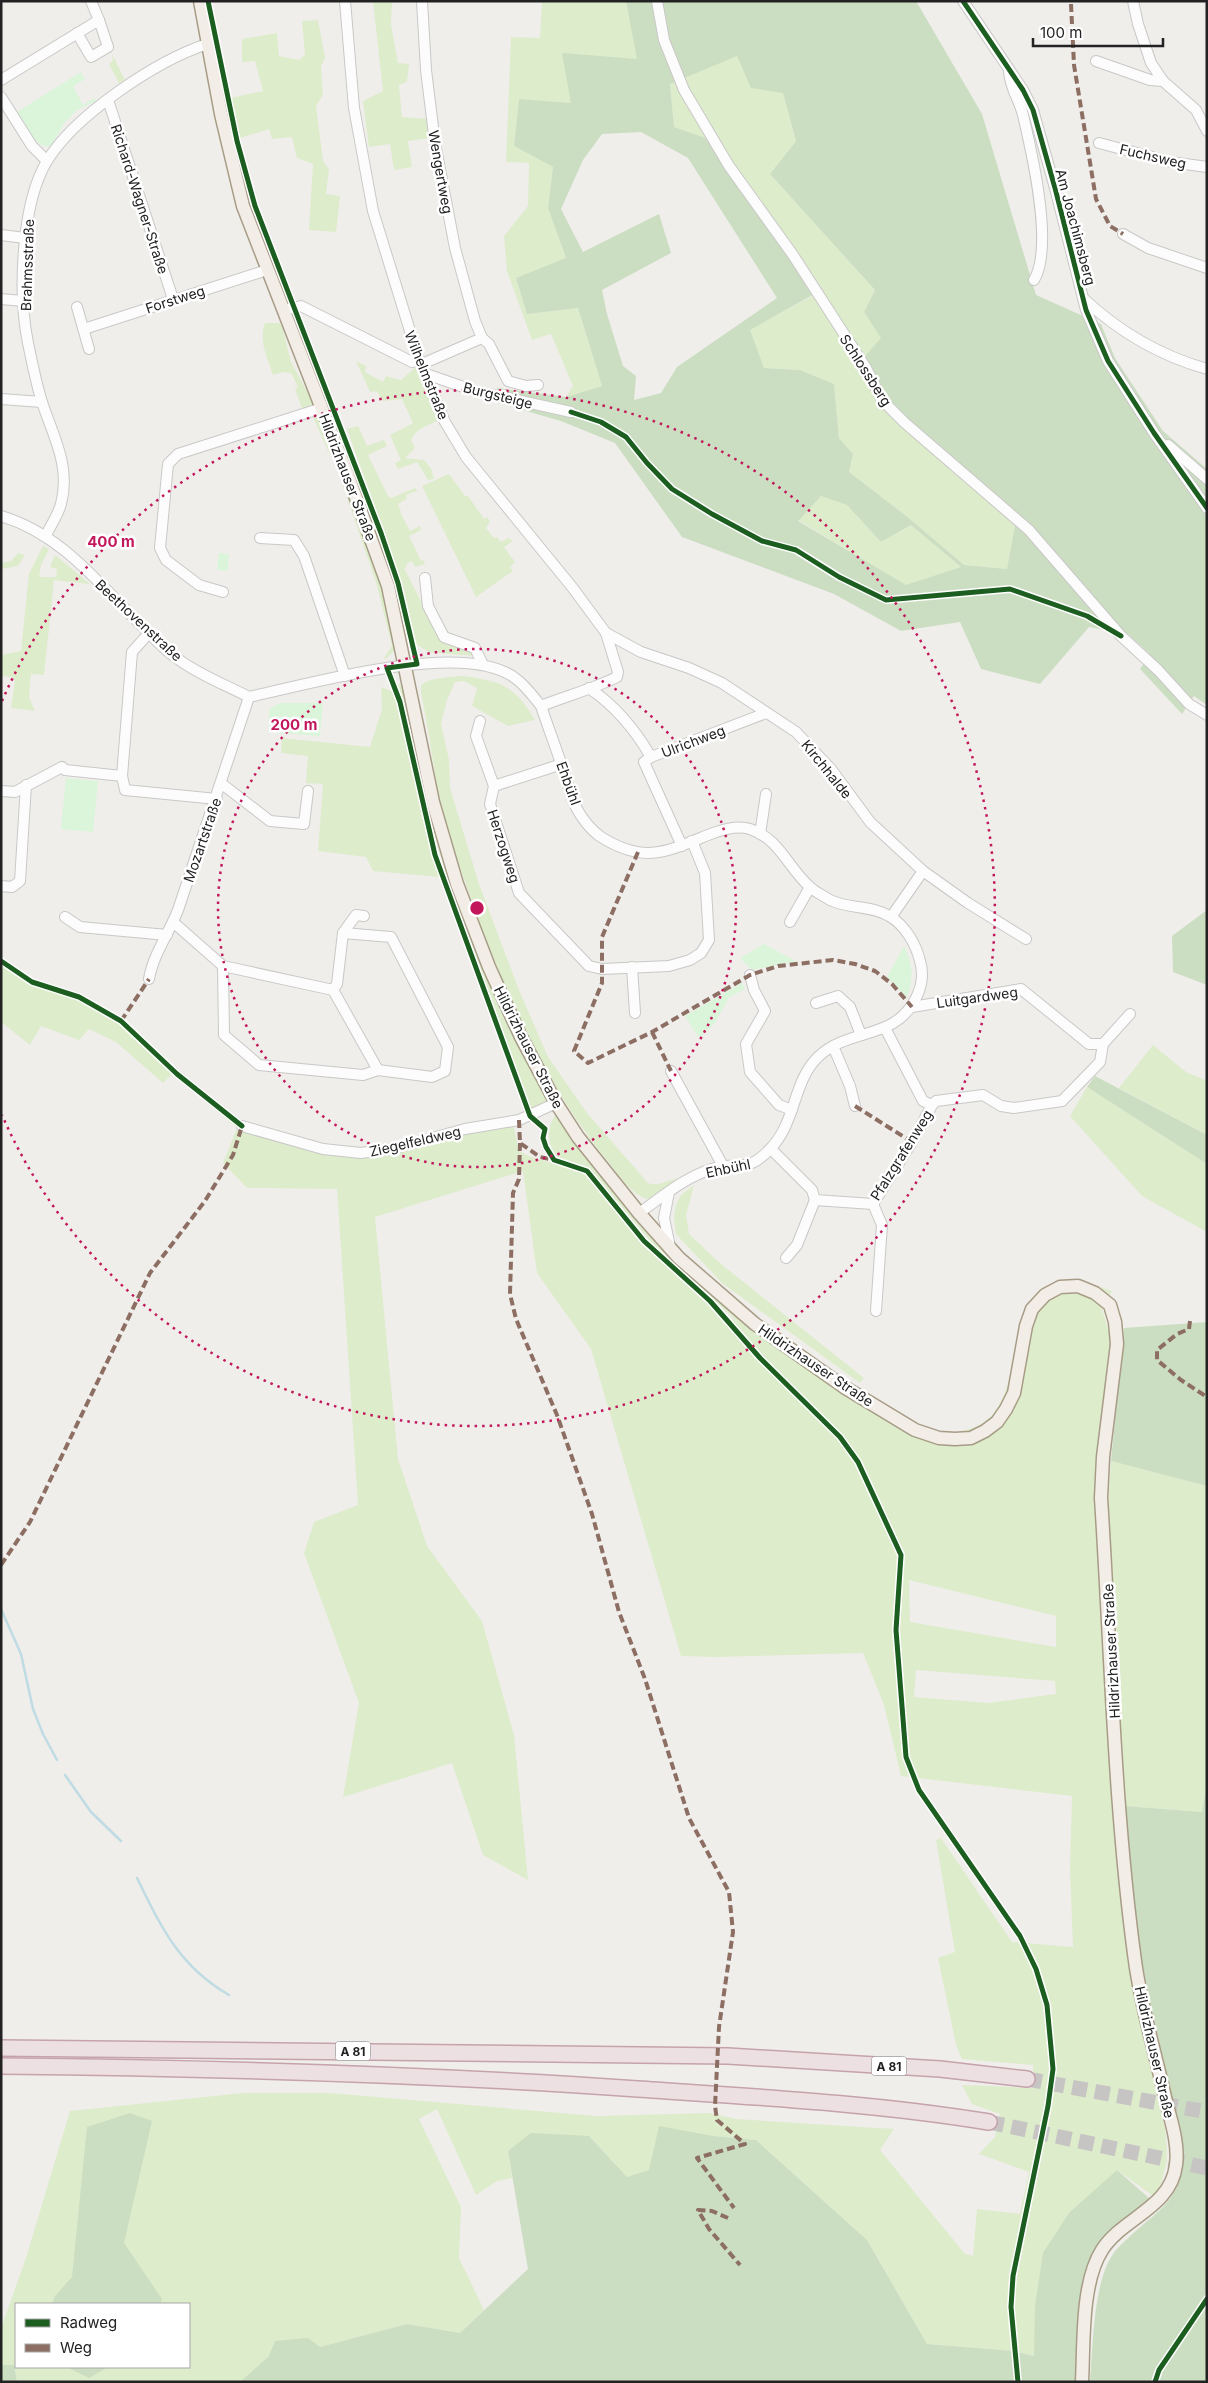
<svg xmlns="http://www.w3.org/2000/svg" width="1208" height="2383" font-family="Inter,sans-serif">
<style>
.grass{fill:#ddeccb;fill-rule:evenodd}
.forest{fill:#cbdec1;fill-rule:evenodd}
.park{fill:#daf5da}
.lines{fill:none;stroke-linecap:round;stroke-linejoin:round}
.stream{stroke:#bfdbe3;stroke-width:2.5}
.highway-tunnel{stroke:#c7c5c3;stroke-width:15;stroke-dasharray:15 8;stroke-linecap:butt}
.minor-casing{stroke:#c9c8c7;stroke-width:12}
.major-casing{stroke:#a79c86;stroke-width:15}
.highway-casing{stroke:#c5a2ac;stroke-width:18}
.minor{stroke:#fdfcfc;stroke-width:10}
.major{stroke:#f3ede7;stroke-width:12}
.highway{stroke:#ece0e2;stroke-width:15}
.quiet{stroke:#8d6e63;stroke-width:4;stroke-dasharray:8 4;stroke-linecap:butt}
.cycleway-casing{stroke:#fff;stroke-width:8}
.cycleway{stroke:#1b5e20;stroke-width:5}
.ring{fill:none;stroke:#c2185b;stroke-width:2.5;stroke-dasharray:2.5 5}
.labels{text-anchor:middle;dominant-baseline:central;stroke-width:5;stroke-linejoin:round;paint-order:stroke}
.shield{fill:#fff;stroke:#646464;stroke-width:1}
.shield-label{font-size:12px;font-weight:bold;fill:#222}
.street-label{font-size:14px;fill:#222;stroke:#fff}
.centre{fill:#c2185b;stroke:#fff;stroke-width:2.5}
.ring-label{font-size:15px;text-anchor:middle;font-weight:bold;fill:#c2185b;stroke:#fff;stroke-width:5;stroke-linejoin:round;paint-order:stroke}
</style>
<rect width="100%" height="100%" fill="#f0eeeb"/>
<g class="grass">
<polygon points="373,1 392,1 391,24 398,63 409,64 407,82 399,85 402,117 429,119 431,138 408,141 412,167 394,170 390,144 369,147 363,101 383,91"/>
<polygon points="542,1 626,1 638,59 571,104 519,99 514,146 553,167 548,208 566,259 516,278 527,314 578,308 602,386 566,397 573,386 551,334 532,340 507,271 504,236 528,206 529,163 506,162 511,37 540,38"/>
<polygon points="318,20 325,58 321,66 323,95 316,106 323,161 329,169 326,194 340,196 336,232 309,230 313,164 297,158 292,137 272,139 269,129 240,138 230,98 263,91 255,61 242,62 242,39 277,33 279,56 299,60 305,55 302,21"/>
<polygon points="112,54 125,80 119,83 109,64 113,61"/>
<polygon points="737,55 751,87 783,93 796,141 770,174 875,290 864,312 881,337 916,436 1015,525 1007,569 964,565 905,515 849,472 853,454 839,438 834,384 800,370 764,368 749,330 818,293 720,143 674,127 670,84"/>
<path d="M 265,323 L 279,323 L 282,326 L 291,362 L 314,404 L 313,407 L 303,411 L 295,389 L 298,387 L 291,373 L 283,372 L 273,375 C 268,359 258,340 265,323 Z"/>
<path d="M 356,361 L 366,366 L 365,372 L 383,382 L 386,376 L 401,380 L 417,366 L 440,420 C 428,425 417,428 411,440 L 415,448 L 405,458 L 424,460 L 431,468 L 434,479 L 428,480 L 417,462 L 398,469 L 395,463 L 401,460 L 390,435 L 413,423 L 402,399 L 382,401 L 377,391 L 370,392 Z"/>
<polygon points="318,416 321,418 336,453 330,455 313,417"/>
<polygon points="358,426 367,446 384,440 387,446 368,455 388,496 391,498 415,488 417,491 406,495 407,499 398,504 401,512 400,512 410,531 420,526 421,530 409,536 421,561 424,560 425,564 415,567 412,561 406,564 407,567 404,568 438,634 469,650 473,656 429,652 417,645 394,560 347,429"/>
<polygon points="340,429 396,580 413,648 410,643 395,585 337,430"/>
<polygon points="449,474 465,496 468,496 484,519 487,517 490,521 486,528 494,538 497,537 501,542 508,538 513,541 504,547 515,562 510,567 513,571 476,597 422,486"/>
<polygon points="345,485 379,573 395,650 386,659 384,658 392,646 376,582 343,486"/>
<polygon points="821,496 847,505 881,542 911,525 961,567 906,586 798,520"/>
<polygon points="43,546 49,549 41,565 39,577 56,577 57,569 50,567 55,555 90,584 54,580 44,675 31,674 29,697 35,711 11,708 15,681 12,677 1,676 1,655 21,651 29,574"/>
<polygon points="18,553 25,555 18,566 1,569 1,563 11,561"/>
<path d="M 463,676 C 501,681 515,686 535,720 L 508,726 L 472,706 L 477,688 L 464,681 L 455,682 L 447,700 L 441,724 L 449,760 L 450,788 L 479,884 L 519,990 L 548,1057 L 587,1113 L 648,1183 C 660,1188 671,1176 685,1179 L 650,1200 C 630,1196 615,1169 602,1154 C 543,1080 505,994 474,906 C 460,868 446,829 438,790 C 432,758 428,725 421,693 L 421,685 C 432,677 450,677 463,676 Z"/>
<polygon points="398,683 405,690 437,829 548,1098 547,1103 531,1111 456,905 436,841"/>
<polygon points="381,687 394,692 396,699 427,833 440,877 373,871 366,857 318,851 323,784 306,783 308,756 281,753 282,738 370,747 382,709"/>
<path d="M 1,963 L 32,983 L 79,999 L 119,1022 L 176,1075 L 240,1127 L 362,1155 L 469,1131 L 513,1124 L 519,1151 L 529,1156 L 587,1174 L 642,1243 L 706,1303 L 738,1322 L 657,1249 L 590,1170 L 557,1157 C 546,1141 547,1129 556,1113 C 616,1203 688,1280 774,1346 C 801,1367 831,1384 859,1404 L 865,1394 C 883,1403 929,1433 947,1434 C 953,1434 960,1431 966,1430 C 1050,1411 973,1239 1112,1291 L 1102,1309 L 1111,1340 L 1097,1457 L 1097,1505 L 1119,1887 L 1136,1997 L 1166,2134 L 1167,2161 L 1161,2184 L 1153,2196 L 1117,2170 L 1035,2306 L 1035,2356 L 1014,2351 L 927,2344 L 867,2240 L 756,2140 L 713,2136 L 649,2170 L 627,2177 L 589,2136 L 508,2151 L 512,2178 L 497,2181 L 476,2195 L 437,2109 L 419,2119 L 461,2207 L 459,2258 L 484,2310 L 460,2333 L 407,2324 L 320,2347 L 269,2356 L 240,2382 L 17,2382 L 14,2365 L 1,2365 L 1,2328 L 26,2258 L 70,2111 L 243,2093 L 330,2093 L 596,2116 L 709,2113 L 736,2119 L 894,2129 L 880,2150 L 965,2254 L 973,2256 L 977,2209 L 1020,2214 L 1029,2172 L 979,2154 L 995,2137 L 1000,2114 L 972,2104 L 962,2085 L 1034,2088 L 1033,2065 L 962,2059 L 956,2045 L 938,1958 L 955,1952 L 936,1840 L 941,1838 L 1012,1942 L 1073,1947 L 1070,1869 L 1072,1796 L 901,1776 L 884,1705 L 863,1653 L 715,1657 L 681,1656 L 591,1349 L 537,1273 L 523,1171 L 375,1217 L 398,1459 L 427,1546 L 482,1621 L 514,1735 L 528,1880 L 483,1855 L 452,1763 L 343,1797 L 359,1703 L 304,1553 L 314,1522 L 358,1505 L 337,1189 L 247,1188 L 223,1163 L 237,1128 L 172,1074 L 163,1083 L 116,1042 L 89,1029 L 79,1040 L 41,1026 L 30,1045 L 1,1022 ZM 909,1580 L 1056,1616 L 1056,1647 L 910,1622 ZM 916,1670 L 1055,1681 L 1056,1694 L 988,1703 L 914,1697 ZM 16,2304 L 189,2304 L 189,2367 L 16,2367 Z"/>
<polygon points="1153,1045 1186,1072 1207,1081 1207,1135 1119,1088"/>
<polygon points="1087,1087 1207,1164 1207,1232 1142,1196 1070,1116"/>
<polygon points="694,1185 686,1215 689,1234 721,1264 864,1378 860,1383 722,1283 676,1234 674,1217 676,1205 681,1195"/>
<polygon points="1111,1461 1207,1486 1207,1784 1202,1812 1125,1806 1108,1507"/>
</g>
<g class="forest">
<path d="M 626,1 L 916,1 L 982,114 L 1036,295 L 1101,324 L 1115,358 L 1163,431 L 1207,469 L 1207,705 L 1194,696 L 1182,714 L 1140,669 L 1150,654 L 1128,634 L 1089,627 L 1040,684 L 981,669 L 960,622 L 901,631 L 834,594 L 682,537 L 615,443 L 561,421 L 498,403 L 497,388 L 566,397 L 602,386 L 578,308 L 527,314 L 516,278 L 566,258 L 548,208 L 553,167 L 514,146 L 519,99 L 571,103 L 562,53 L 637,59 ZM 737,56 L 751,88 L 783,93 L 796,141 L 770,174 L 875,290 L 864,312 L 881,338 L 860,362 L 883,406 L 1015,525 L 1007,569 L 964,565 L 905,515 L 849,472 L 853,454 L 839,438 L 834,384 L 800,370 L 764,368 L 750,330 L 818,292 L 720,143 L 674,127 L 670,84 ZM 641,132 L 688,158 L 777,298 L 677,367 L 661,393 L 634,400 L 636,376 L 623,366 L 607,314 L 602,290 L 671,253 L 659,214 L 583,252 L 561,209 L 583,160 L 602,134 ZM 821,496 L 847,505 L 881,542 L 911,525 L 961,567 L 906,585 L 798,521 Z"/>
<polygon points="1207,910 1207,985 1173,972 1172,936"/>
<polygon points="1095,1076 1207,1135 1207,1164 1087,1087"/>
<polygon points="1207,1322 1207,1486 1111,1461 1124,1328"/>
<path d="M 1207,1784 L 1207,2382 L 1090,2382 C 1093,2347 1093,2283 1113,2254 C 1116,2249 1122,2244 1126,2240 C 1157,2210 1181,2203 1184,2155 L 1137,1940 L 1125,1806 L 1202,1812 Z"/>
<polygon points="130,2113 152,2121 124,2243 162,2299 160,2304 52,2304 55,2296 72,2277 87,2127"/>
<polygon points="659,2126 713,2136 756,2140 867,2240 927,2344 1014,2351 1034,2356 1035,2306 1043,2253 1069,2213 1117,2170 1150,2199 1096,2252 1077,2382 240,2382 269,2356 275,2341 308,2338 320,2347 407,2324 460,2333 528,2269 508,2151 531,2133 589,2136 627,2177 649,2170"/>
<polygon points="1,2365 14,2365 17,2382 1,2382"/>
<polygon points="67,2367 108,2367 89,2378"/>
</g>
<g class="park">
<path d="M 81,72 L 85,79 L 73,86 L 83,105 L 94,98 L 96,101 L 77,110 L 65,122 L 51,146 C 34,149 24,123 17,112 Z"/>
<polygon points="219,553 229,554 228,571 217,570"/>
<polygon points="280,703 323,703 320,736 269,732 269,709"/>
<polygon points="66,778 98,781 93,832 61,829"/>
<polygon points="764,944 796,961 752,970 740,958"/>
<path d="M 904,946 C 913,967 914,975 907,998 L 887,977 Z"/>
<polygon points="742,983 745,989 729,997 715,1023 699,1038 685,1016"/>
</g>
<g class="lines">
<g class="stream">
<polyline points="1,1609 21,1654 33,1709 43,1734 57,1760"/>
<polyline points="65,1775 91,1812 121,1841"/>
<path d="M 137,1878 C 161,1927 179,1966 229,1995"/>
</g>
<g class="highway-tunnel">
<polyline points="1027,2079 1207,2112"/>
<polyline points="989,2122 1207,2168"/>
</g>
<defs>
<g id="minor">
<path d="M 345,1 L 354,108 L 373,211 L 419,360 L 445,422 L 466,457 L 572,587 L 606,633 L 618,672 L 617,677 C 593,689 566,696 541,706"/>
<polyline points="422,1 426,70 435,143 455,248 475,321 482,338 489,344 508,381 526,386 538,385"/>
<polyline points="657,1 664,40 684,90 729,166 793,255 866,368 882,400 905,423 1029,530 1121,636 1158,670 1189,704 1207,715"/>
<polyline points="963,1 1023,90 1033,110 1055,188 1086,310 1108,361 1154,433 1207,508"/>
<polyline points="1133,1 1138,24 1151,63 1163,81 1196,110 1207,131"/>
<polyline points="77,33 91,57 108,47 99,20"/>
<polyline points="1096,61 1150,80 1163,81"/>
<path d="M 1009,72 C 1011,91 1019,99 1023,115 C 1032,153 1054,247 1034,280"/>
<polyline points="1,80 99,20 91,1"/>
<polyline points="1,97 32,146 47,161"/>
<polyline points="108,100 173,299"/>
<polyline points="1099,143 1171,162 1207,167"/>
<polyline points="1123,234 1148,248 1207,268"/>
<polyline points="1,235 25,238"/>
<path d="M 1083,298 C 1118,331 1161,356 1207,369"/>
<polyline points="1,299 23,301"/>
<polyline points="77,307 89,349"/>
<polyline points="284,310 301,306 412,362 419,360"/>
<polyline points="84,329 267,270"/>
<polyline points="422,364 482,338"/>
<polyline points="426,374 475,391 571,412"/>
<polyline points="1,399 42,402"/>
<polyline points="1168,445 1207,479"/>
<path d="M 1,516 C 62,534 100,585 144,628 C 154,638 165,651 178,659 C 199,675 226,685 249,697 C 310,684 463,639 515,678 C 525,685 533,696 541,706 C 548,727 556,748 563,769 C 568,782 570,797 577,809 C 582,819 592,831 601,837 C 644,864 666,852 708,835 C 721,830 736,825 750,829 C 780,839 788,868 810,887 C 815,892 824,896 830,900 C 848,909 871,905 889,916 C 905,925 916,944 920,961 C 924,974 922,986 916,998 C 895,1041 849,1027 818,1057 C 793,1081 796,1122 771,1148 C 746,1175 740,1160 712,1169 C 685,1177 662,1197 639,1213"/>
<path d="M 46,535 C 51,525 58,515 61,504 C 71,466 53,436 42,402 C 36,383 32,362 28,343 C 18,294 21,204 47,161 C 75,115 156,61 207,44"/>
<polyline points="260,538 294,540 304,556 345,676"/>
<polyline points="425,578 428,606 444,637 475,648 483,665"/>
<polyline points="223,592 199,585 166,560 160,548 168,464 178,454 322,408"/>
<polyline points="606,633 641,652 689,668 722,683 796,732 831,769 870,822 923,871 968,903 1026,939"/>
<path d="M 589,688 C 614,705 636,731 651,757 L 766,713"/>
<polyline points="480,721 476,736 494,786"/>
<polyline points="651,757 644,762 682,846"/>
<polyline points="562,764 494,786 490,804 519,893 589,966 602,969 669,966 690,960 701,953 709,940 705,873 692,841"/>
<polyline points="122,776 125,790 217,799"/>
<polyline points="222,784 270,821 304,824 308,791"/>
<polyline points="1,791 15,792 62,767 65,770 122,776 132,652 149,633"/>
<polyline points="760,834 766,794"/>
<polyline points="1,886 12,887 20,881 26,785"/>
<polyline points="65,917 80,927 167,935"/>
<polyline points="891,917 923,871"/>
<polyline points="173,922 223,966 333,990 378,1070 432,1077 445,1071 448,1047 391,937 343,933"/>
<polyline points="790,922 810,887"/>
<polyline points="223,966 224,1035 259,1065 363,1075 378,1070"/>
<polyline points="632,967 635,1013"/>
<polyline points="750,975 754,990 765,1011 746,1044 750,1072 779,1105 792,1110"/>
<path d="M 149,979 C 153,955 169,933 178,910 C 202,839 226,768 249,697"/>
<polyline points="333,990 337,984 343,933 356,915 364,916"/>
<polyline points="816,1003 838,996 850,1007 861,1035"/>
<polyline points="912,1007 1021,989 1089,1044 1103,1044 1130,1014"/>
<polyline points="833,1046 850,1086 855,1106"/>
<polyline points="671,1071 723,1166"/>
<polyline points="932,1105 936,1101 983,1095 1001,1106 1014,1108 1062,1101 1100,1062 1103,1044"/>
<polyline points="242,1126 323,1149 361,1153 396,1148 465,1129 519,1120 556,1103"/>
<polyline points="771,1149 812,1190 815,1200 873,1204 912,1142 932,1105 923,1101 885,1028"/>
<polyline points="669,1192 664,1218 670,1247"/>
<polyline points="873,1204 882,1225 876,1311"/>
<polyline points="786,1258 797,1245 815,1200"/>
</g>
<path id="major" d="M 200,1 L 221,114 L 243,206 L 347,473 L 388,586 L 433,802 L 457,884 L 489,967 L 521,1037 L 556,1103 L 578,1137 L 639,1213 L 679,1258 L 755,1324 L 844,1387 L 915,1430 L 939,1438 L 955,1439 L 971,1438 L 985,1431 L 997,1422 L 1006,1409 L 1014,1393 L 1026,1326 L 1032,1309 L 1045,1295 L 1060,1287 L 1078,1286 L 1095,1293 L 1110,1305 L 1115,1322 L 1117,1344 L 1103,1457 L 1101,1498 C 1111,1652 1114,1808 1135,1961 C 1141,2006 1155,2052 1165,2097 C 1170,2118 1179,2142 1176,2165 C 1171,2208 1122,2218 1102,2250 C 1081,2283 1084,2343 1082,2382"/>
<g id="highway">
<polyline points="1,2048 728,2056 940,2069 1027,2079"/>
<path d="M 1,2066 C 214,2068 426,2074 638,2089 C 755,2097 873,2103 989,2122"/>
</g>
</defs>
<use href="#minor" class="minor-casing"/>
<use href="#major" class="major-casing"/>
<use href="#highway" class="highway-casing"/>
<use href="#minor" class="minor"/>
<use href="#major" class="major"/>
<use href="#highway" class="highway"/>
<g class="quiet">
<polyline points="1071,4 1074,65 1096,199 1110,226 1123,234"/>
<polyline points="638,852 602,937 602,983 574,1051 588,1063 652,1032 750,975 778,966 833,960 855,964 875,971 892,984 912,1007"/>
<polyline points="121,1021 149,979"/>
<polyline points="652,1032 671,1071"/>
<polyline points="855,1106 912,1142"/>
<polyline points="519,1120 520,1143 540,1157 554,1160"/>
<polyline points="520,1143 519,1179 513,1193 510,1294 516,1319 557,1415 592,1514 619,1612 645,1679 689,1818 729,1892 733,1932 719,2027 715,2106 717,2120 745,2144 697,2158 734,2208"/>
<polyline points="1190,1321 1189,1329 1177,1334 1157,1350 1157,1360 1181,1380 1207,1397"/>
<polyline points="1,1565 30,1522 150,1273 205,1201 233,1155 242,1126 238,1123"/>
<polyline points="728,2218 712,2211 698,2210 709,2229 740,2265"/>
</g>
<defs>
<g id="cycleway">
<polyline points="208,1 237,141 255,206 381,533 398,583 417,664 387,668 400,702 435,855 530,1116 545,1129 543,1138 546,1147 554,1160 587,1171 644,1241 710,1301 760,1358 840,1437 858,1462 901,1555 896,1630 906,1757 919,1790 1020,1936 1036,1969 1047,2005 1053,2069 1048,2106 1013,2276 1011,2307 1018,2382"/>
<polyline points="963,1 1023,90 1033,110 1055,188 1086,310 1108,361 1154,433 1207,508"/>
<polyline points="571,412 601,422 626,437 647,463 672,489 712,514 762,541 796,550 839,577 886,600 1010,589 1087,616 1121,636"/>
<polyline points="1,961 32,982 79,997 121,1021 177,1074 242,1126"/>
<polyline points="1155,2382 1159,2370 1207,2299"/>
</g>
</defs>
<use href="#cycleway" class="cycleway-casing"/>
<use href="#cycleway" class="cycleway"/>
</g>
<g class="ring">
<circle cx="477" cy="908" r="259"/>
<path d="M2 701A518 518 0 1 1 2 1115"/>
</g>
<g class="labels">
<g class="shield">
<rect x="335.5" y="2041.5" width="35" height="19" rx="4"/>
<rect x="871.5" y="2056.5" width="35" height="19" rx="4"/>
</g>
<g class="shield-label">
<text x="353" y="2051">A 81</text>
<text x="889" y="2066">A 81</text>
</g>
<g class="street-label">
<text transform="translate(1153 156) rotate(13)">Fuchsweg</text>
<text transform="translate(441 172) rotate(80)">Wengertweg</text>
<text transform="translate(140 199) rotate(72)">Richard-Wagner-Straße</text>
<text transform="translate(1076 227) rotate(75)">Am Joachimsberg</text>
<text transform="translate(27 265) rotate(-88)">Brahmsstraße</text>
<text transform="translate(175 299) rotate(-18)">Forstweg</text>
<text transform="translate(866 370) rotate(57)">Schlossberg</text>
<text transform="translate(427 375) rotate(68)">Wilhelmstraße</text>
<text transform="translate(498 395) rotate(14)">Burgsteige</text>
<text transform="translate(348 477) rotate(69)">Hildrizhauser Straße</text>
<text transform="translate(139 620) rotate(43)">Beethovenstraße</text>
<text transform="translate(693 741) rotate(-21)">Ulrichweg</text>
<text transform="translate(827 769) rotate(51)">Kirchhalde</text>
<text transform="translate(569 783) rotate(70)">Ehbühl</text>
<text transform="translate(202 840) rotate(-71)">Mozartstraße</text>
<text transform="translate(504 846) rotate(72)">Herzogweg</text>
<text transform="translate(977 997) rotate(-8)">Luitgardweg</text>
<text transform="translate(529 1047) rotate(63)">Hildrizhauser Straße</text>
<text transform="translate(415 1141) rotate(-13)">Ziegelfeldweg</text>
<text transform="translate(901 1155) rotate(-58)">Pfalzgrafenweg</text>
<text transform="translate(728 1168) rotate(-12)">Ehbühl</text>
<text transform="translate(816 1365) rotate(34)">Hildrizhauser Straße</text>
<text transform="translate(1111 1651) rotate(-93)">Hildrizhauser Straße</text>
<text transform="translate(1155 2052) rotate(77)">Hildrizhauser Straße</text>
</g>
</g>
<circle cx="477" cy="908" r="8" class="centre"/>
<g class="ring-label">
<text x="111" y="547">400 m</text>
<text x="294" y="730">200 m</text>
</g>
<rect width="1208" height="2383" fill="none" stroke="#222222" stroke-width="5"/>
<rect x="15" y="2303" width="175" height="65" fill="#ffffff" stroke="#a7a7a7"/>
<rect x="25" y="2319" width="25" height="8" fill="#1b5e20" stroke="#a7a7a7"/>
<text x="60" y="2328" font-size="15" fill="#222222">Radweg</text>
<rect x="25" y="2344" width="25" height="8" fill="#8d6e63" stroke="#a7a7a7"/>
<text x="60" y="2353" font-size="15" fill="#222222">Weg</text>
<path d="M1033 38v8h130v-8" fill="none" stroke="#222222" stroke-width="2.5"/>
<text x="1040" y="38" font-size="15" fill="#222222" stroke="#ffffff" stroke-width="4" paint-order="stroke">100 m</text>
</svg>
